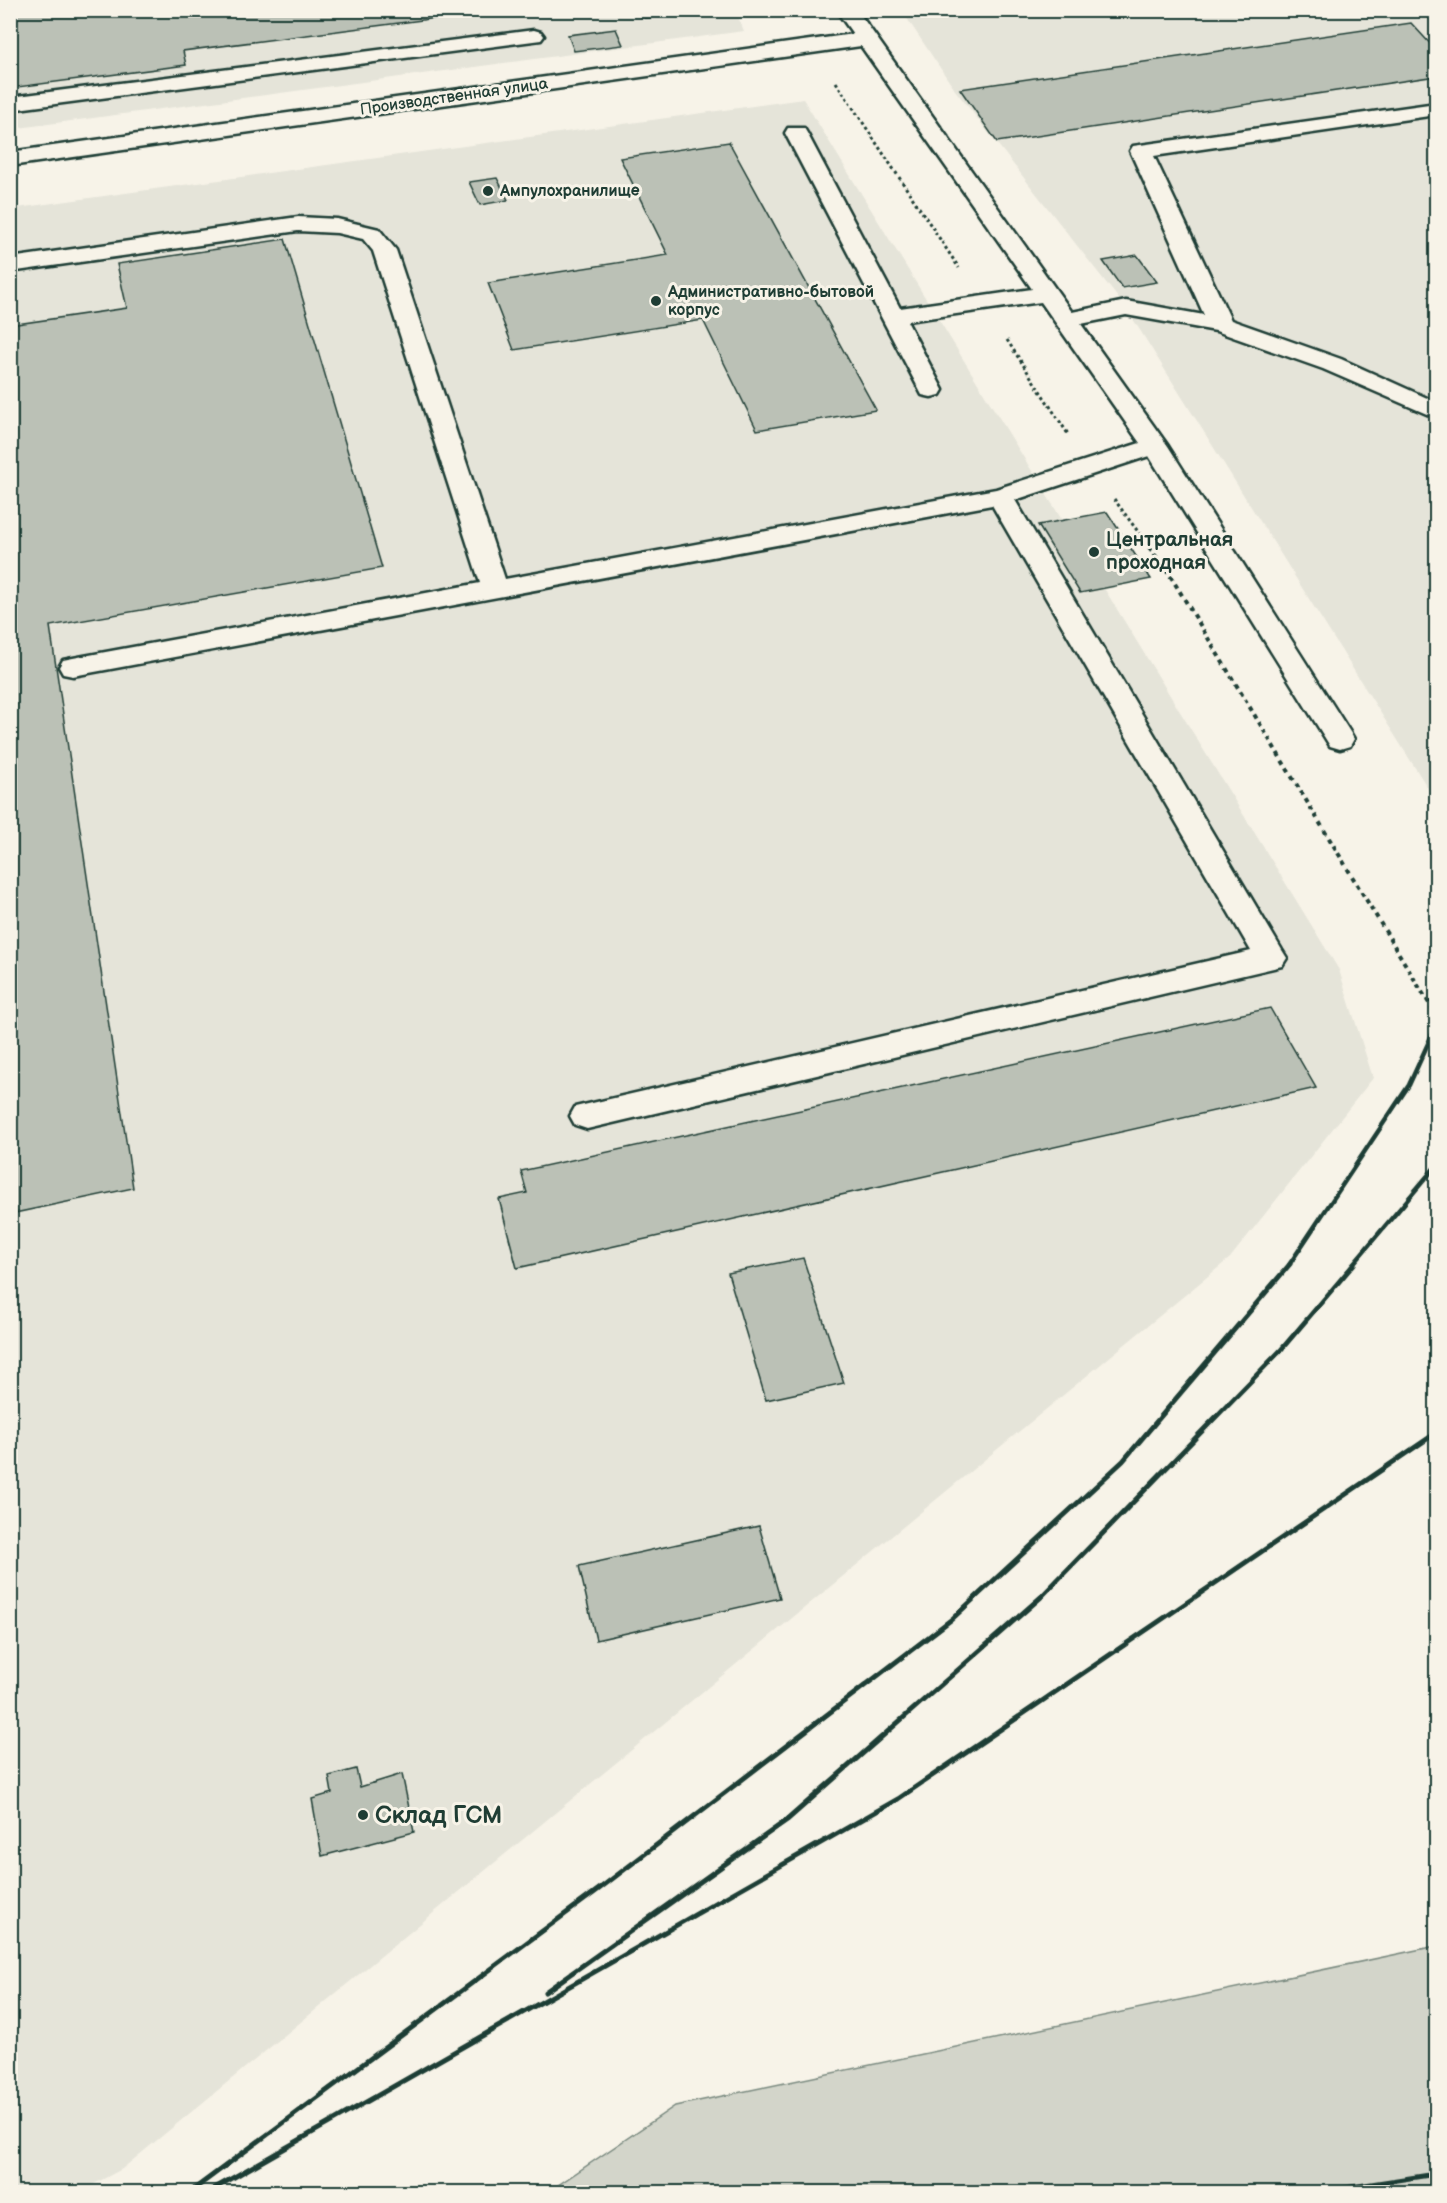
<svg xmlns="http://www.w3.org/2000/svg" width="1447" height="2203" font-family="'Balsamiq Sans',sans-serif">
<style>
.built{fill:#e5e4d9}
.green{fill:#d3d5ca;stroke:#79897f;stroke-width:1.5}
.building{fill:#bbc1b6;stroke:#1f3d34;stroke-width:1.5}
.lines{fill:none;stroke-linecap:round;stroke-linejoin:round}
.minor-casing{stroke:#1f3d34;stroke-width:5}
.path-far1{stroke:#1f3d34;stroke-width:3;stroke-dasharray:3 3;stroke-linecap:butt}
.path{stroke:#1f3d34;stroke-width:4;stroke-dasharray:4.5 4.5;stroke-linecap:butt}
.minor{fill:#f7f3e8;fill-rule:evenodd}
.rail-far1{stroke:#1f3d34;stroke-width:4.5}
.rail{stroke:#1f3d34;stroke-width:5}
.poi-dot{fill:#1f3d34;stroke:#f7f3e8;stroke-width:2}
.labels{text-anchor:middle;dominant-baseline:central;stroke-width:6;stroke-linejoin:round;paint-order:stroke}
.far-street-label{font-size:16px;fill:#1f3d34;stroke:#f7f3e8}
.far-poi-label{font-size:16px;font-weight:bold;fill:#1f3d34;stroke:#f7f3e8;text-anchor:start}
.poi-label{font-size:20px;font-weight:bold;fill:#1f3d34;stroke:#f7f3e8;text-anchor:start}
.near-poi-label{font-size:24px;font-weight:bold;fill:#1f3d34;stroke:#f7f3e8;text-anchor:start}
</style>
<rect width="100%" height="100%" fill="#f7f3e8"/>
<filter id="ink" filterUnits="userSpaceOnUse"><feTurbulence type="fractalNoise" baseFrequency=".0167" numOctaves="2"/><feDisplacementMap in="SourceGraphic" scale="12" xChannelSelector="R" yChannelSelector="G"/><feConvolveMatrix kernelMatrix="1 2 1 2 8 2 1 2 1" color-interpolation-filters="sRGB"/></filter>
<g filter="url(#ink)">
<g class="built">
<polygon points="735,10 744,31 11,129 10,11"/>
<polygon points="902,11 1436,11 1436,801 1126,308 955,90"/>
<polygon points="803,99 1339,970 1373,1078 1230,1258 122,2169 79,2192 10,2192 10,209"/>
</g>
<polygon class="green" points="1436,1946 1436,2192 548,2192 675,2106"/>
<g class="building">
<polygon points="10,10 120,11 499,10 183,51 186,65 10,88"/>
<polygon points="1411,23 1436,50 1436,76 997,142 960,89"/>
<polygon points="616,29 623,45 574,51 568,35"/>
<polygon points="729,142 876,410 757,430 703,320 514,350 488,283 668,255 620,158"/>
<polygon points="497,178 508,200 480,205 469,182"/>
<polygon points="285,239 382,568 50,626 133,1188 10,1214 10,325 127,308 117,264"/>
<polygon points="1137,255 1157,282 1122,288 1103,261"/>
<polygon points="1107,512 1151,579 1080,593 1038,525"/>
<polygon points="1270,1008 1316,1088 517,1268 499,1199 527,1193 521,1171"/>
<polygon points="803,1258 844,1383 766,1400 728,1273"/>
<polygon points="759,1526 780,1598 596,1640 579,1566"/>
<polygon points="356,1769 360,1787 402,1774 414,1832 322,1856 312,1799 332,1793 329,1776"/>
</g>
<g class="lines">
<defs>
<g id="minor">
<path d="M 637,10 L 658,10 L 658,11 L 655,15 C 647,17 642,18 637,10 Z"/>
<polygon points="836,10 857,10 1072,312 1126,301 1204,315 1130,151 1133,146 1436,103 1436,115 1154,156 1231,320 1341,359 1436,402 1436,418 1323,369 1216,331 1126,315 1081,324 1168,446 1350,732 1354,739 1350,746 1340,749 1330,746 1149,456 1015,500 1282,950 1287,958 1282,966 587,1129 575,1125 570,1116 575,1107 1251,951 992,505 73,676 63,674 59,667 63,660 73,658 480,583 373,251 363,239 337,233 298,231 10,272 10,258 298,217 337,219 379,229 396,250 505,579 996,489 1140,443 1041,302 907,321 943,390 940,395 931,397 922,395 785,133 788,128 804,128 807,133 900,308 1032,289 861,46 10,166 10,152 853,34"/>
<polygon points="534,30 541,32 544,36 541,40 10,110 10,97"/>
</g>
</defs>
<use href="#minor" class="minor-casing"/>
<g class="path-far1">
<polyline points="836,82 959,268"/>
<polyline points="1007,340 1068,434"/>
<polyline points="1114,499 1150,548"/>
</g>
<polyline class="path" points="1149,547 1171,577 1436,1015"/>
<use href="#minor" class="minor"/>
<g class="rail-far1">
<polyline points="1289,1265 1409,1085 1436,1026"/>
<polyline points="1352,1265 1436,1166"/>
</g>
<g class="rail">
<polyline points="545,1992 787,1820 1041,1597 1280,1351 1354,1264"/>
<polyline points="190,2192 599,1889 952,1619 1123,1461 1290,1264"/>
<polyline points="208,2192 898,1799 1436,1433"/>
<polyline points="1319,2192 1436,2174"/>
</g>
</g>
</g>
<g class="poi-dot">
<circle cx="488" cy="191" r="6"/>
<circle cx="656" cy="301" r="6"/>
<circle cx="1094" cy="552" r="6"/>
<circle cx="363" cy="1815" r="6"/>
</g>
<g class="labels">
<g class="far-street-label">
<text transform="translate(454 97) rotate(-8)">Производственная улица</text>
</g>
<g class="far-poi-label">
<text x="500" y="191">Ампулохранилище</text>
<text x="668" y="292">Административно-бытовой<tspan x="668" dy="18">корпус</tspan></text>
</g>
<g class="poi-label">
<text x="1106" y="540">Центральная<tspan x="1106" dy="23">проходная</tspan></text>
</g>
<g class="near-poi-label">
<text x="375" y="1815">Склад ГСМ</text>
</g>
</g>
<rect width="1447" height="2203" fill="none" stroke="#f7f3e8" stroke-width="36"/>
<rect x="18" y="18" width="1411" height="2167" fill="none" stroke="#1f3d34" stroke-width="2" filter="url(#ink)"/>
</svg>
